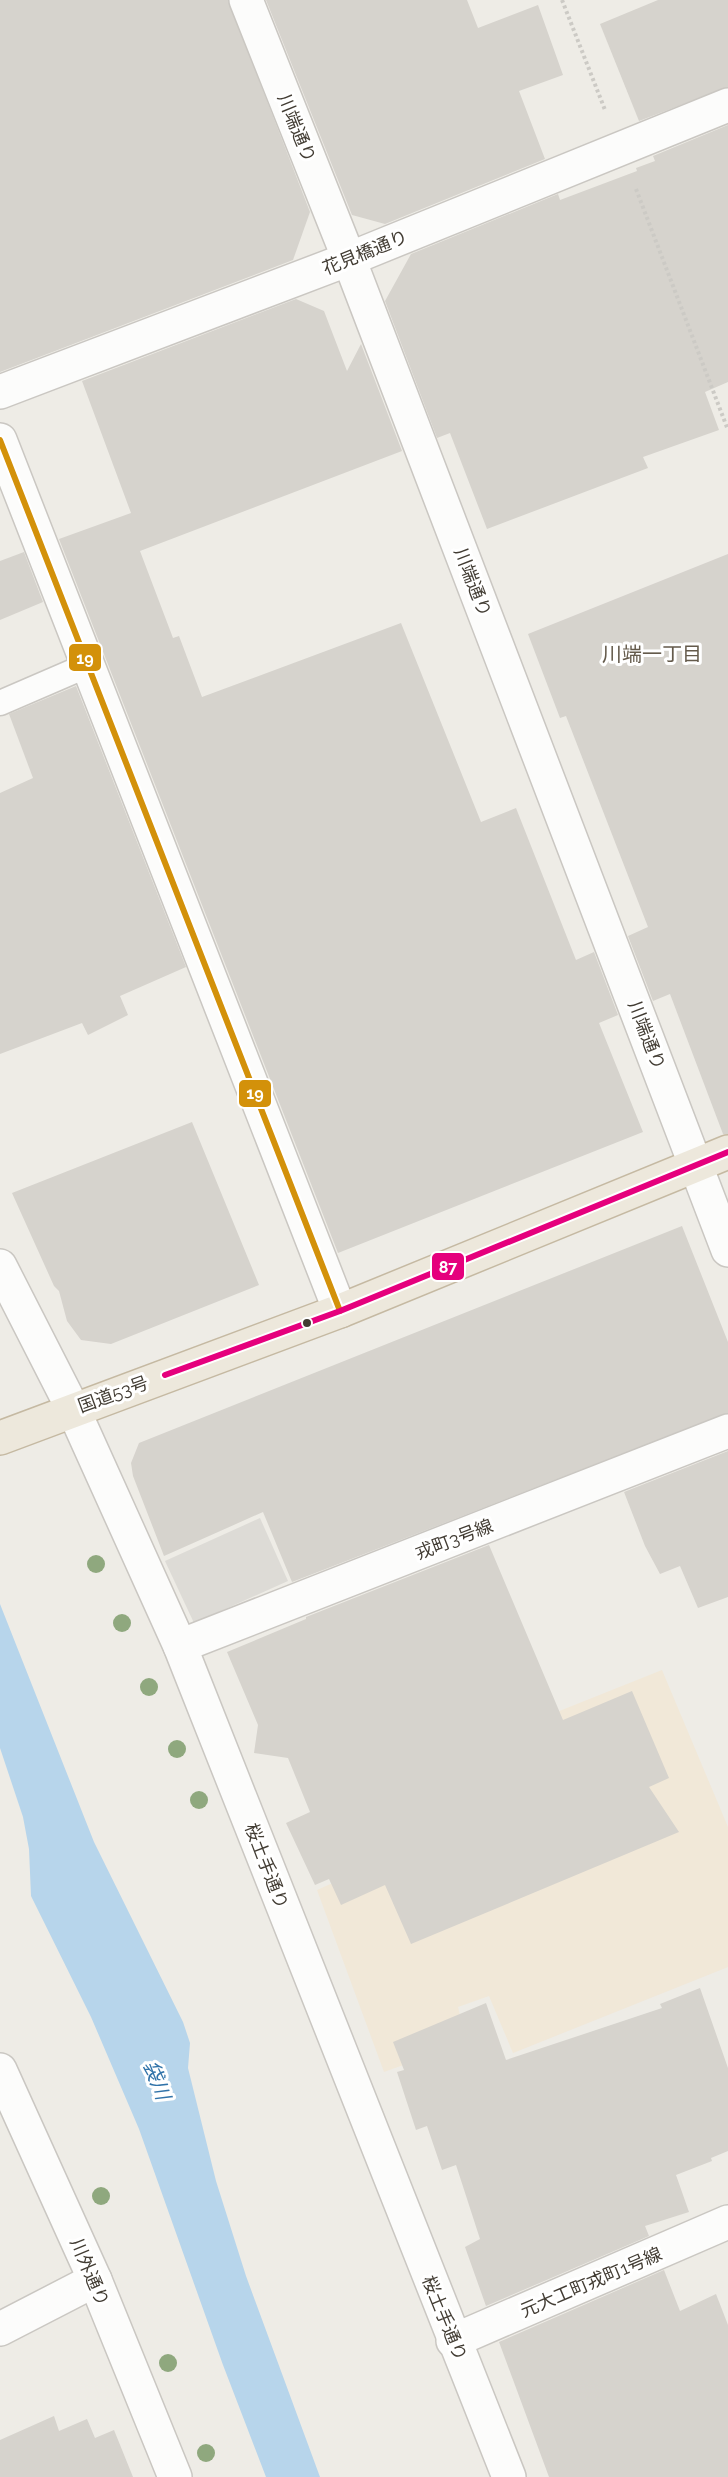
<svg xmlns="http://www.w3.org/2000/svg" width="728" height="2477" font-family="Raleway,'Noto Sans JP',sans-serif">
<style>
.commercial{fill:#f1e8d8}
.parking{fill:#dddbd6}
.water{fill:#b7d5eb}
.building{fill:#d6d3cd}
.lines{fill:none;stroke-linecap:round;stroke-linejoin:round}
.service-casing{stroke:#cac7c2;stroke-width:27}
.minor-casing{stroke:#cac7c2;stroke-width:36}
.trunk-casing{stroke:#c5b9a2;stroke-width:36}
.path{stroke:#cccac5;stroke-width:4;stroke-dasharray:3 3;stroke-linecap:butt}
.service{stroke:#fcfcfb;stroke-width:24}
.minor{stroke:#fcfcfb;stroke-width:33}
.trunk{stroke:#ede8dc;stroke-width:33}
.bus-1-casing{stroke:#fff;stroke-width:10}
.bus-2-casing{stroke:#fff;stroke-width:10}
.bus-1{stroke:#d3910a;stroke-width:6}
.bus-2{stroke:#e5007d;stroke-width:6}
.tree{fill:#8fa87e}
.bus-dot{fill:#423c33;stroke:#fff;stroke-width:2}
.labels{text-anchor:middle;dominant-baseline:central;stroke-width:6;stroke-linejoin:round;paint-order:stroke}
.street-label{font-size:18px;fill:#423c33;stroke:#fff}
.neighbourhood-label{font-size:20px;fill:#645a4b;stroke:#fff}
.water-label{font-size:20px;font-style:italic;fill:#3173a9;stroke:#fff}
.line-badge{stroke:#fff;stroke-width:2}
.badge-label{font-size:16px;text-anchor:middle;font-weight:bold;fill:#fff}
</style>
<rect width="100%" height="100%" fill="#eeece6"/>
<polygon class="commercial" points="662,1670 728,1827 728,1967 513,2053 489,1996 458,2007 467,2042 384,2072 317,1890 429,1840 399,1775"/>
<polygon class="parking" points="260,1518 288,1581 194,1623 165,1561"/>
<polygon class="water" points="0,1604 94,1842 183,2022 190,2043 188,2068 216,2181 246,2276 320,2477 266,2477 223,2365 139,2129 91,2017 31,1896 29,1849 23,1817 0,1748"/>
<g class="building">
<polygon points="0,0 228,0 310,212 293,260 0,372"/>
<polygon points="266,0 467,0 478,28 538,5 563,75 519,91 545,159 385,224 352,215"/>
<polygon points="658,0 728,0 728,87 639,121 600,24"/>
<polygon points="728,125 728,382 705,392 719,430 643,457 648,468 487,529 450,433 437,438 385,301 411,254 558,194 560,200 637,171 636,168 655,161 653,156"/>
<polygon points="296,299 324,311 347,371 361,344 402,451 140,551 173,638 179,636 202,697 401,623 481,822 516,808 576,960 594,952 618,1015 599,1023 643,1132 338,1253 59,539 131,513 82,381"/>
<polygon points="24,552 43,602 0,620 0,561"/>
<polygon points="728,554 728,1134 723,1134 670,994 653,1001 628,936 648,927 566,716 560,718 528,634"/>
<polygon points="76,686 186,967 120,996 128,1015 88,1035 82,1023 0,1054 0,793 33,778 9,714"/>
<polygon points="192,1122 259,1285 111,1344 81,1340 67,1321 59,1291 54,1286 12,1193"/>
<polygon points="682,1226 728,1342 728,1413 292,1582 263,1512 164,1556 133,1476 131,1463 139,1443"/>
<polygon points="728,1451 728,1597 698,1608 680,1566 660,1574 645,1546 624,1492"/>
<polygon points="489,1545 563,1720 632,1691 669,1778 649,1787 679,1832 411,1944 385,1885 341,1905 329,1879 315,1885 286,1823 310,1812 288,1758 254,1753 258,1725 227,1652 306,1619 306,1617"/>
<polygon points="700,1988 728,2068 728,2151 711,2158 712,2161 676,2175 689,2212 645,2226 649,2236 486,2306 465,2247 480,2239 456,2165 442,2170 427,2126 416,2130 397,2072 404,2070 393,2042 486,2003 506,2060 662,2008 660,2004"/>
<polygon points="664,2270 680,2311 716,2294 728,2325 728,2477 549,2477 499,2342"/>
<polygon points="54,2416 59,2431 87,2419 95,2438 114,2430 133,2477 0,2477 0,2440"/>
</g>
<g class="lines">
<defs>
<polyline id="service" points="0,703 88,665"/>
<g id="minor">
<polyline points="246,0 349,259 728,1250"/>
<polyline points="0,392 349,259 728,105"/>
<polyline points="0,440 340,1311"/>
<polyline points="0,1266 73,1409 180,1646 509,2477"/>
<polyline points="180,1646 728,1431"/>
<polyline points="0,2070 95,2280 175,2477"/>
<polyline points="0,2329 95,2280"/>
<polyline points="453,2341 728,2222"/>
</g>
<polyline id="trunk" points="0,1438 340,1311 728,1152"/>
</defs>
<use href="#service" class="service-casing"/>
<use href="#minor" class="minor-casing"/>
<use href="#trunk" class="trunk-casing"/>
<g class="path">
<polyline points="562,0 605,110"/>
<polyline points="636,189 728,430"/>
</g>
<use href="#service" class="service"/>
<use href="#minor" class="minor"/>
<use href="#trunk" class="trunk"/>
<defs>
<polyline id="bus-1" points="0,440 340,1311"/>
<polyline id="bus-2" points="165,1375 340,1311 728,1152"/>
</defs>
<use href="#bus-1" class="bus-1-casing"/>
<use href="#bus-2" class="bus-2-casing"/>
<use href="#bus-1" class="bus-1"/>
<use href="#bus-2" class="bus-2"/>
</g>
<g class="tree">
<circle cx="96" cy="1564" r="9"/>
<circle cx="122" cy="1623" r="9"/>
<circle cx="149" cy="1687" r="9"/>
<circle cx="177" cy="1749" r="9"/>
<circle cx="199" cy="1800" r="9"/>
<circle cx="101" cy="2196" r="9"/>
<circle cx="168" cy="2363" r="9"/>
<circle cx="206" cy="2453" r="9"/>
</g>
<circle class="bus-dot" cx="307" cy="1323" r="5"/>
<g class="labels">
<g class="street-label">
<text transform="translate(297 128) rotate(68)">川端通り</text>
<text transform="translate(365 252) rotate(-22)">花見橋通り</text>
<text transform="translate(473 582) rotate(69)">川端通り</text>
<text transform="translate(647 1035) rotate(69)">川端通り</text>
<text transform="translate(113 1394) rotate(-20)">国道53号</text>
<text transform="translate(454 1539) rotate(-21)">戎町3号線</text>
<text transform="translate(267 1866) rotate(69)">桜土手通り</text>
<text transform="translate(90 2272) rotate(67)">川外通り</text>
<text transform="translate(591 2282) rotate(-23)">元大工町戎町1号線</text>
<text transform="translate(445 2318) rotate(68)">桜土手通り</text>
</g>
<g class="neighbourhood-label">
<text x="652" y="654">川端一丁目</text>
</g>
<g class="water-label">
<text transform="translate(157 2080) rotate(69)">袋川</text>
</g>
</g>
<g class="line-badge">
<rect x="68" y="643" width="34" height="29" rx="6" fill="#d3910a"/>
<rect x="238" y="1079" width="34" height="29" rx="6" fill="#d3910a"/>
<rect x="431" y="1252" width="34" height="29" rx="6" fill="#e5007d"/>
</g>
<g class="badge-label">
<text x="85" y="664">19</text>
<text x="255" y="1099">19</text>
<text x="448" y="1273">87</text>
</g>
</svg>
